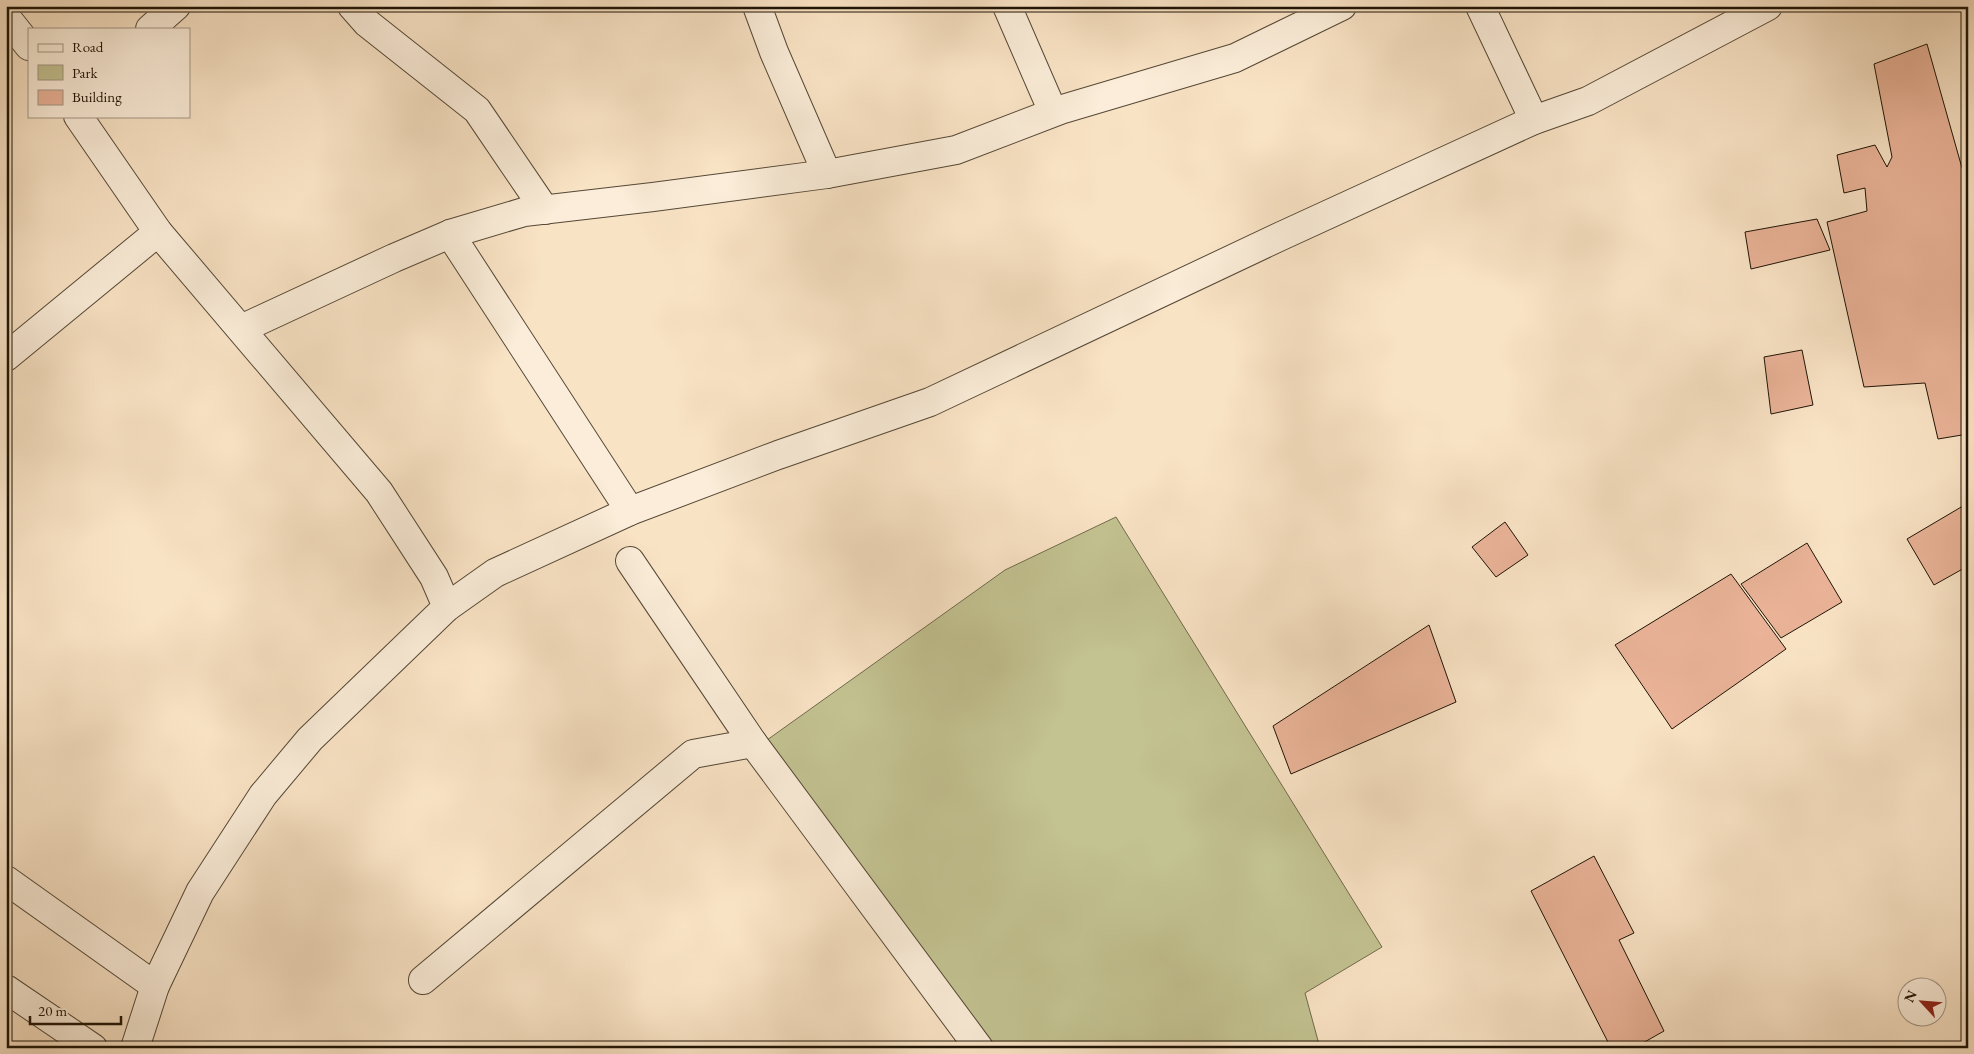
<svg xmlns="http://www.w3.org/2000/svg" width="1974" height="1054" font-family="'EB Garamond',serif">
<style>
.green{fill:#c3c291;stroke:#706b4c}
.building{fill:#eab398;stroke:#1e1406}
.lines{fill:none;stroke-linecap:round;stroke-linejoin:round}
.minor-casing{stroke:#554836;stroke-width:30}
.minor{stroke:#fbedd9;stroke-width:28}
</style>
<rect width="100%" height="100%" fill="#f9e3c5"/>
<filter id="stains"><feTurbulence type="fractalNoise" baseFrequency=".004" numOctaves="4"/><feColorMatrix values="0 0 0 0 .2 0 0 0 0 .09 0 0 0 0 .02 0 0 0 .5 -.17"/></filter>
<radialGradient id="worn" r=".72"><stop offset=".6" stop-color="#630" stop-opacity="0"/><stop offset="1" stop-color="#630" stop-opacity=".3"/></radialGradient>
<polygon class="green" points="1116,517 1382,947 1305,993 1320,1048 992,1048 767,740 1005,570"/>
<g class="building">
<polygon points="1927,44 1962,168 1968,168 1968,434 1938,439 1925,383 1864,387 1827,222 1867,211 1865,188 1844,193 1837,155 1875,145 1887,167 1892,157 1874,64"/>
<polygon points="1817,219 1830,250 1751,269 1745,232"/>
<polygon points="1802,350 1813,405 1771,414 1764,357"/>
<polygon points="1968,503 1968,566 1934,585 1907,539"/>
<polygon points="1505,522 1528,555 1496,577 1472,547"/>
<polygon points="1807,543 1842,602 1781,638 1741,584"/>
<polygon points="1731,574 1786,649 1672,729 1615,645"/>
<polygon points="1429,625 1456,702 1291,774 1273,726"/>
<polygon points="1594,856 1634,933 1619,940 1664,1031 1634,1048 1611,1048 1531,891"/>
</g>
<g class="lines">
<defs>
<g id="minor">
<polyline points="352,6 367,23 477,110 545,210"/>
<polyline points="757,6 774,52 827,174"/>
<polyline points="1007,6 1053,112"/>
<polyline points="1480,6 1534,120"/>
<polyline points="6,17 29,46"/>
<polyline points="150,29 176,6"/>
<polyline points="78,116 158,232 379,492 434,577 447,607"/>
<polyline points="450,234 630,511"/>
<polyline points="241,329 394,258 450,234 524,212 653,197 827,174 956,150 1063,109 1235,58 1342,6"/>
<polyline points="6,357 158,232"/>
<polyline points="630,561 753,743 979,1048"/>
<polyline points="6,880 155,986"/>
<polyline points="423,980 693,754 753,743"/>
<polyline points="6,989 93,1048"/>
<polyline points="135,1048 155,986 200,892 263,795 310,739 447,607 495,573 630,511 778,455 930,402 1279,237 1534,120 1588,101 1768,6"/>
</g>
</defs>
<use href="#minor" class="minor-casing"/>
<use href="#minor" class="minor"/>
</g>
<rect width="1974" height="1054" fill="none" stroke="#f9e3c5" stroke-width="25"/>
<rect x="8" y="8" width="1959" height="1039" fill="none" stroke="#1e1406" stroke-width="2.5"/>
<rect x="12" y="12" width="1949" height="1029" fill="none" stroke="#1e1406"/>
<rect x="28" y="28" width="162" height="90" fill="#fbedd9" stroke="#a39685"/>
<rect x="38" y="44" width="25" height="8" fill="#fbedd9" stroke="#a39685"/>
<text x="72" y="52" font-size="15" fill="#1e1406">Road</text>
<rect x="38" y="65" width="25" height="15" fill="#c3c291" stroke="#a39685"/>
<text x="72" y="78" font-size="15" fill="#1e1406">Park</text>
<rect x="38" y="90" width="25" height="15" fill="#eab398" stroke="#a39685"/>
<text x="72" y="102" font-size="15" fill="#1e1406">Building</text>
<g transform="translate(1922 1002) rotate(296)"><circle r="24" fill="#fbedd9" stroke="#a39685"/>
<path d="M0-4L9 19L0 12L-9 19Z" fill="#8f2418"/>
<text y="-8" font-size="14" font-weight="bold" text-anchor="middle" fill="#1e1406">N</text>
</g>
<path d="M30 1016v8h91v-8" fill="none" stroke="#1e1406" stroke-width="2.5"/>
<text x="38" y="1016" font-size="15" fill="#1e1406" stroke="#fbedd9" stroke-width="4" paint-order="stroke">20 m</text>
<rect width="100%" height="100%" filter="url(#stains)"/>
<rect width="100%" height="100%" fill="url(#worn)"/>
</svg>
